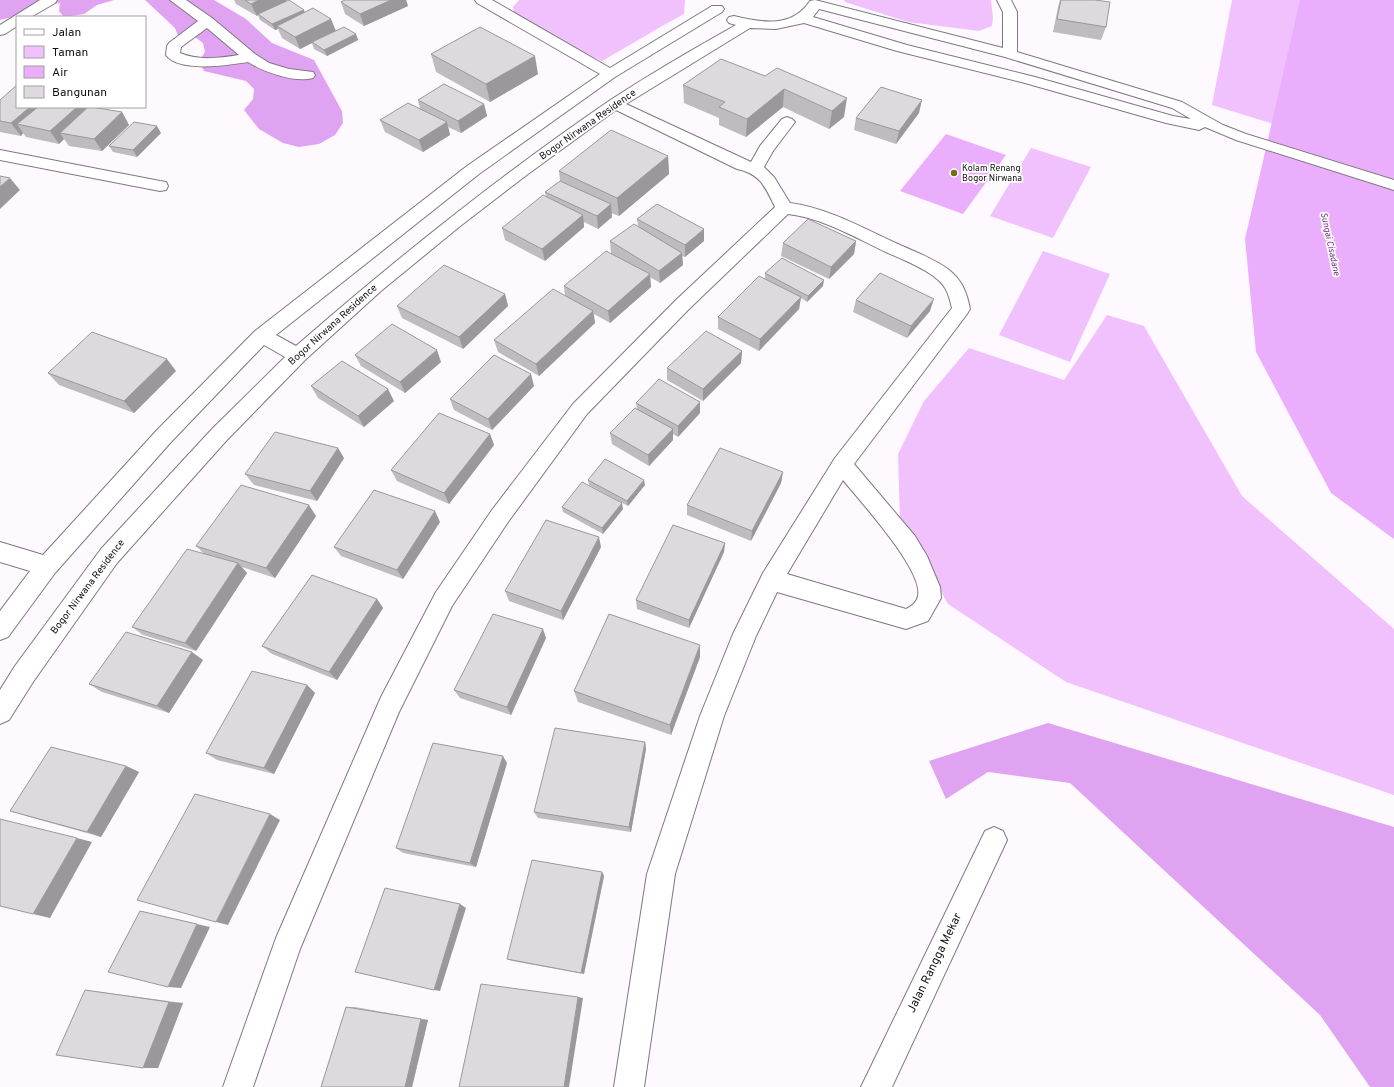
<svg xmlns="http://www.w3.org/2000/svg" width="1394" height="1087" font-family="Overpass,sans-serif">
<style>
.green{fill:#f0c1fd}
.forest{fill:#e0a3f1}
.water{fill:#ebaefc}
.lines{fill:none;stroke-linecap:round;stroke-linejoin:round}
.minor-casing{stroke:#7e797f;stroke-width:2}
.minor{fill:#fff;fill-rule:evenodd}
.wall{fill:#bfbbc0}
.shaded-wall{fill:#9b989c}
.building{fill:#ded9df;stroke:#9b989c}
.poi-dot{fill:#727013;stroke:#fff;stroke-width:1.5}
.labels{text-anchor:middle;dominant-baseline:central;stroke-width:3.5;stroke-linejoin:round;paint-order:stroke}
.far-poi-label{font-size:9px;fill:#131113;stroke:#fff;text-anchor:start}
.far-water-label{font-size:9px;font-style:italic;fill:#712983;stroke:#fff}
.street-label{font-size:10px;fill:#131113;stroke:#fff}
.near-street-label{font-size:12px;fill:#131113;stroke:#fff}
</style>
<rect width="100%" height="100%" fill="#fef9ff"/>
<g class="green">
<polygon points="519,0 685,0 684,14 664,25 602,61 580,51 514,12 513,7"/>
<polygon points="844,0 991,0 993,18 992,26 979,31 908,22 845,2"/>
<polygon points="1232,0 1303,0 1277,125 1212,105"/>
<polygon points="1031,148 1091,167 1053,238 990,216"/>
<polygon points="1043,251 1110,274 1070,362 999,335"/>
<polygon points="1107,315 1144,326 1242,496 1394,629 1394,795 1066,682 948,604 900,521 898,454 924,401 969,348 1064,380"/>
</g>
<g class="forest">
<polygon points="0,0 114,0 97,5 84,14 64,17 59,11 60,3 49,5 33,12 0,20"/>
<polygon points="145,0 214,0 246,19 272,43 314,60 342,111 343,123 335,135 319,144 299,147 283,143 259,129 244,110 253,99 254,89 246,81 204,71 199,61 205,52 203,43 195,37 178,36 175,28"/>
<polygon points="1048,723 1394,827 1394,1087 1370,1087 1320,1015 1070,783 988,772 946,799 929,761"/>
</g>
<g class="water">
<polygon points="1300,0 1394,0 1394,539 1331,493 1256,352 1245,239"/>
<polygon points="946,134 1006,155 963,214 900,191"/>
</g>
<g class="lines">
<defs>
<g id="minor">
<polygon points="40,0 57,0 55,3 31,17 17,17 17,26 5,34 0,35 0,25"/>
<path d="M 170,0 L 186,0 L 212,18 L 255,54 L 269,63 L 289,69 L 313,72 L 315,75 L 313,78 C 294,83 264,72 248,62 C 229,65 179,73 166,55 L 167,46 L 169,43 L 198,21 ZM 207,28 L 239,55 C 219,58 199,61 180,53 L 181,47 Z"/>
<path d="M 475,0 L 492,0 L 610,68 L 712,6 L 722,6 L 724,9 L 722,12 L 615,77 L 479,174 L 276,335 L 296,346 C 396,259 499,176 609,101 C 650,74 693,49 736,25 L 729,23 L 727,20 L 729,17 L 734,16 C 763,23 792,28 810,1 L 815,0 L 1003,48 L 1003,12 L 997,0 L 1011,0 L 1017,12 L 1017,52 L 1182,102 L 1223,125 L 1246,134 L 1394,180 L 1394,190 L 1236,140 L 1205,127 L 1199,130 L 1166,123 L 1025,83 L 897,51 L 804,23 L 776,29 L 750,28 L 626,104 L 751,162 L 760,146 L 782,119 L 787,117 L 792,119 L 795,122 L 773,151 L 764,167 L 774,177 L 790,203 C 828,208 863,228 898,244 C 913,251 937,260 949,270 C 962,280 967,293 970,309 L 967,314 L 854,464 L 915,536 L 927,556 L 940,587 L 941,598 L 928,621 L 906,629 L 777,592 L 756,636 L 724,716 L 675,874 L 644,1087 L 614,1087 L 647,874 L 700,716 L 733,634 L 763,573 L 835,458 L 952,308 C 949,296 947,287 937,279 C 926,269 902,259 888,253 C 856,238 823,218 788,214 L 688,310 L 587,414 L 508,522 L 452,606 L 399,712 L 300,949 L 253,1087 L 223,1087 L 276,938 L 381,697 L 436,592 L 492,510 L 573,404 L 676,300 L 775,207 C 765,187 761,174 737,169 L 616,110 L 528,174 L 459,227 L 381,291 L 305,360 L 226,441 L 117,563 L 33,682 L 9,720 L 0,724 L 0,690 L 15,666 L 101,549 L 212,429 L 285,357 L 264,345 L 171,442 L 55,573 L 8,637 L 0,640 L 0,611 L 30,571 L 0,562 L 0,542 L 43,555 L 157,430 L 255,331 L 467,166 L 600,74 L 477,3 ZM 819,9 L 1005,57 L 1172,108 L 1191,119 L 1173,116 L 1035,77 L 907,45 L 813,17 ZM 843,480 C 860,501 924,571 918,596 C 917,602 911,607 906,609 L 787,574 Z"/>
<polygon points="0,150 160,181 166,182 168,186 166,190 160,191 0,160"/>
<polygon points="994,827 1003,831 1007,840 892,1087 861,1087 985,831"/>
</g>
</defs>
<use href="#minor" class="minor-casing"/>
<use href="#minor" class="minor"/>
</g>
<g class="wall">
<polygon points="234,0 286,0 286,2 336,31 356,34 358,40 327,56 314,49 312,43 300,49 282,38 278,29 275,30 260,20 258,15 257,16 236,4"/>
<polygon points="345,0 406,0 408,6 364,26 345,14 341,2"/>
<polygon points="1060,0 1095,0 1106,27 1101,40 1053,32 1058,7"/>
<polygon points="431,54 538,74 490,102 436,72"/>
<polygon points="721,59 844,117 829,129 783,107 746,137 719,125 719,118 684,103 683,85"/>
<polygon points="0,100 17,107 122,112 129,125 102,151 69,146 64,139 59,144 26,137 23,133 21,136 0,132"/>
<polygon points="418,100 484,104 487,116 461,133 448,127 450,135 423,152 385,132 380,120 420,109"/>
<polygon points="919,113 896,144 854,130 856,118"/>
<polygon points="161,133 137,157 113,152 109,146"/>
<polygon points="668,156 669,174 619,216 611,213 612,217 598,229 584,222 584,227 545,261 505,240 502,228 546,197 545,192 560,181 559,171"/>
<polygon points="637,219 704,241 685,257 682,256 683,265 660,283 650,277 651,287 610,323 594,314 595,323 539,376 498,352 494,340 565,296 564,286 611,254 610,241 638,226"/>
<polygon points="856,241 854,254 829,279 781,256 783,243"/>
<polygon points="765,273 823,286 807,302 801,298 799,309 759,351 718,329 718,317 765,279"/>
<polygon points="505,294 508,306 463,349 402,318 397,306"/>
<polygon points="856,300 930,311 907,338 853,312"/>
<polygon points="742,351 741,363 703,401 667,380 667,368"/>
<polygon points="355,355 441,362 405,393 361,366"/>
<polygon points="176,371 134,413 59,385 48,373"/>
<polygon points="311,386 394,401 364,427 318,398"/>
<polygon points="534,386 492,430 454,410 450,399"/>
<polygon points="636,403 700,413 678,437 673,434 673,440 649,466 612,444 610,433 637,409"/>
<polygon points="490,434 494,445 449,504 397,481 391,470"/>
<polygon points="344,458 317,501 254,485 245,474"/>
<polygon points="783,472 781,483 751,541 687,515 687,505"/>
<polygon points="588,480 645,485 628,506 589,485"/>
<polygon points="562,507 623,509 603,534 563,512"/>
<polygon points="316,516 275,578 242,567 247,573 196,651 143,635 132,627 204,554 196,546"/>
<polygon points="440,522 403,579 341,556 334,547"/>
<polygon points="725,543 724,552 689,628 637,609 636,600"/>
<polygon points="601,547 563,620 509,601 505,591"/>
<polygon points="377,599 383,608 337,680 272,654 262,646"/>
<polygon points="546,638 511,715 460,698 454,690"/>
<polygon points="700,657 671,735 578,702 574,691"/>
<polygon points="203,660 169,713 102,692 89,684"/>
<polygon points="307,685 315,693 274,774 217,760 206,753"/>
<polygon points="645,742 646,749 631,832 538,818 534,812"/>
<polygon points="507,763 476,867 403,853 396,848"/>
<polygon points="126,766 139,772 101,837 26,816 10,811"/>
<polygon points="602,872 604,876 584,974 512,961 507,959"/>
<polygon points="85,990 101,992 183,1003 158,1068"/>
<polygon points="346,1007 355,1007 428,1020 412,1087 321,1087"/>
</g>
<g class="shaded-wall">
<polygon points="259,0 286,0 287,2 258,14 258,15 257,16 251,4"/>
<polygon points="391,0 406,0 408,6 364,26 360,14"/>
<polygon points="304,10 306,17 277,26 278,29 275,30 272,24"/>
<polygon points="331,19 336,31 300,49 295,37"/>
<polygon points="356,34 358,40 327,56 324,50"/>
<polygon points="535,56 538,74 490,102 486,84"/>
<polygon points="784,89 783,107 746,137 747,119"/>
<polygon points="847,98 844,117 829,129 832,111"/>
<polygon points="922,100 919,113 896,144 899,131"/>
<polygon points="484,104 487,116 461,133 458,121"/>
<polygon points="30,107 53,107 17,124 23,133 21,136 11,123"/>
<polygon points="77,107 91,107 60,133 64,139 59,144 50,131"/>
<polygon points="122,112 129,125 102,151 94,139"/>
<polygon points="447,122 450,135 423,152 419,140"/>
<polygon points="157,126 161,133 137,157 133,150"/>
<polygon points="668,156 669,174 619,216 617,198"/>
<polygon points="10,178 20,190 0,209 0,187"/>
<polygon points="611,204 612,217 598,229 597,216"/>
<polygon points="583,215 584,227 545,261 542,249"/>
<polygon points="704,229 704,241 685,257 685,245"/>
<polygon points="856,241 854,254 829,279 831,267"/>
<polygon points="682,253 683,265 660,283 659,271"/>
<polygon points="650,274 651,287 610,323 608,311"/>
<polygon points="824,280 823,286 807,302 808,296"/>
<polygon points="505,294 508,306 463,349 459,337"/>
<polygon points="801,297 799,309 759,351 760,339"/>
<polygon points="934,299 930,311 907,338 911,326"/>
<polygon points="593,311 595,323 539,376 536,364"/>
<polygon points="437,350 441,362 405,393 400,382"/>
<polygon points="742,351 741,363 703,401 703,389"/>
<polygon points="167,359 176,371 134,413 124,401"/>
<polygon points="531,374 534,386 492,430 488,419"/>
<polygon points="388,389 394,401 364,427 358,416"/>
<polygon points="700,402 700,413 678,437 678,426"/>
<polygon points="673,429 673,440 649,466 648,455"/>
<polygon points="490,434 494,445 449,504 444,493"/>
<polygon points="338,448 344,458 317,501 310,491"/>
<polygon points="783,472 781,483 751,541 752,531"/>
<polygon points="644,480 645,485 628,506 627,501"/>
<polygon points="622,503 623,509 603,534 602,528"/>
<polygon points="309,505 316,516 275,578 266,568"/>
<polygon points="435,511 440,522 403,579 397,570"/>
<polygon points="599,537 601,547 563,620 561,611"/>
<polygon points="725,543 724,552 689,628 689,620"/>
<polygon points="238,563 247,573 196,651 185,643"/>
<polygon points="377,599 383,608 337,680 329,672"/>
<polygon points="543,629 546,638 511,715 507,707"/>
<polygon points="700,645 700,657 671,735 670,725"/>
<polygon points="192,652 203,660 169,713 157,706"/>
<polygon points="307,685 315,693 274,774 264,768"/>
<polygon points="645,742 646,749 631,832 629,827"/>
<polygon points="503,756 507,763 476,867 470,863"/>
<polygon points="126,766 139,772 101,837 87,832"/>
<polygon points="270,814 280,820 228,925 216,922"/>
<polygon points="77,838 92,842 50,918 33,914"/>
<polygon points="602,872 604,876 584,974 581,973"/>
<polygon points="460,904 466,908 440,991 434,990"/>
<polygon points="197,924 210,927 181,988 168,987"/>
<polygon points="578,997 583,998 569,1087 564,1087"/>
<polygon points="169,1002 183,1003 158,1068 143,1068"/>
<polygon points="421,1019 428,1020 412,1087 405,1087"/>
</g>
<g class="building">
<polygon points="245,0 259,0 251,4"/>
<polygon points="289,0 304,10 272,24 258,14"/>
<polygon points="345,0 391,0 360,14 341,2"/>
<polygon points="1061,0 1095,0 1110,2 1106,27 1057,19"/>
<polygon points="313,8 331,19 295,37 277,26"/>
<polygon points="344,27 356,34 324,50 312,42"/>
<polygon points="480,27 535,56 486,84 431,54"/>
<polygon points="721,59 765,76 777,68 847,98 832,111 784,89 747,119 719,107 725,102 683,85"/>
<polygon points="444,84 484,104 458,121 418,100"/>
<polygon points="17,85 17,107 30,107 11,123 0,121 0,100"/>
<polygon points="881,87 922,100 899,131 856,118"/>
<polygon points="408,103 447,122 419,140 380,120"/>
<polygon points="38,107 77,107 50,131 17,124"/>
<polygon points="88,107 91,107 122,112 94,139 60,133"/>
<polygon points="134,122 157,126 133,150 109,146"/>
<polygon points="611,130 668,156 617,198 559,171"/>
<polygon points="0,176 10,178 0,187"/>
<polygon points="560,181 611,204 597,216 545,192"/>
<polygon points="543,195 583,215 542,249 502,228"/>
<polygon points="657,204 704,229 685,245 637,219"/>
<polygon points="808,219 856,241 831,267 783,243"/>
<polygon points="634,224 682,253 659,271 610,241"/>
<polygon points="606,251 650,274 608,311 564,286"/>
<polygon points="782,258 824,280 808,296 765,273"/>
<polygon points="444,265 505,294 459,337 397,306"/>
<polygon points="880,273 934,299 911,326 856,300"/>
<polygon points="759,276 801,297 760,339 718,317"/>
<polygon points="553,289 593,311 536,364 494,340"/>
<polygon points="392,324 437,350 400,382 355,355"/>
<polygon points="706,331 742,351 703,389 667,368"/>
<polygon points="92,332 167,359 124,401 48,373"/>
<polygon points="494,355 531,374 488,419 450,399"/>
<polygon points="342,361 388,389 358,416 311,386"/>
<polygon points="659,379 700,402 678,426 636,403"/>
<polygon points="635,408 673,429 648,455 610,433"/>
<polygon points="439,413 490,434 444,493 391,470"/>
<polygon points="275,432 338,448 310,491 245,474"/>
<polygon points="720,448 783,472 752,531 687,505"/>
<polygon points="605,459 644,480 627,501 588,480"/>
<polygon points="582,482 622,503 602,528 562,507"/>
<polygon points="241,485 309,505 266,568 196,546"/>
<polygon points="374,490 435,511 397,570 334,547"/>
<polygon points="546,520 599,537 561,611 505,591"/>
<polygon points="673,525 725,543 689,620 636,600"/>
<polygon points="187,549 238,563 185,643 132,627"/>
<polygon points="312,575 377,599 329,672 262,646"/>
<polygon points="493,614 543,629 507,707 454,690"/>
<polygon points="609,614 700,645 670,725 574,691"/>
<polygon points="126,632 192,652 157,706 89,684"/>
<polygon points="252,671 307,685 264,768 206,753"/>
<polygon points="555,728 645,742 629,827 534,812"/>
<polygon points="433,743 503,756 470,863 396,848"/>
<polygon points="51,747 126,766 87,832 10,811"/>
<polygon points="195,794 270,814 216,922 137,900"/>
<polygon points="0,819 77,838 33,914 0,906"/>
<polygon points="532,860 602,872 581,973 507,959"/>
<polygon points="385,888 460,904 434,990 355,972"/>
<polygon points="140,911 197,924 168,987 108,972"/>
<polygon points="481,984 578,997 564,1087 459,1087"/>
<polygon points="85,990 169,1002 143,1068 56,1055"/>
<polygon points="346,1007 421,1019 405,1087 321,1087"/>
</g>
<circle class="poi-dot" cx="954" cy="173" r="4"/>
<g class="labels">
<g class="far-poi-label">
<text x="962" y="168">Kolam Renang<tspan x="962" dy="10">Bogor Nirwana</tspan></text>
</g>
<g class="far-water-label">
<text transform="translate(1330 244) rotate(78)">Sungai Cisadane</text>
</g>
<g class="street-label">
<text transform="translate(588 125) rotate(-35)">Bogor Nirwana Residence</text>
<text transform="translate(333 325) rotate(-42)">Bogor Nirwana Residence</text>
<text transform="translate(88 587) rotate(-53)">Bogor Nirwana Residence</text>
</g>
<g class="near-street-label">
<text transform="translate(935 963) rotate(-64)">Jalan Rangga Mekar</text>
</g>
</g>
<rect x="16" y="16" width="130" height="92" fill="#ffffff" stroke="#a1a0a1"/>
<rect x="24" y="29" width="20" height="6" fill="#ffffff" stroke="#a1a0a1"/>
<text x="52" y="36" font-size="12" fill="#131113">Jalan</text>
<rect x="24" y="46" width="20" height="12" fill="#f0c1fd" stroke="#a1a0a1"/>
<text x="52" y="56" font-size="12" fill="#131113">Taman</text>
<rect x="24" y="66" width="20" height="12" fill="#ebaefc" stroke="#a1a0a1"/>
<text x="52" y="76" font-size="12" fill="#131113">Air</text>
<rect x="24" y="86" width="20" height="12" fill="#ded9df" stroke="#a1a0a1"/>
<text x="52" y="96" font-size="12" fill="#131113">Bangunan</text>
</svg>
